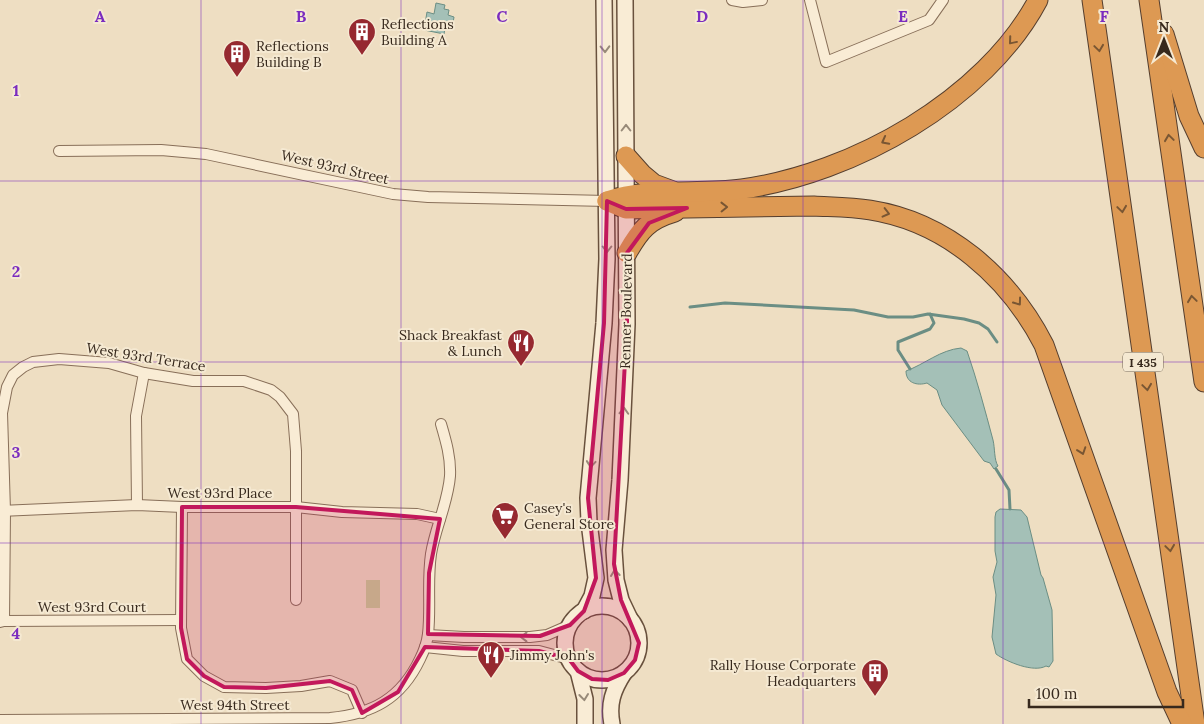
<svg xmlns="http://www.w3.org/2000/svg" width="1204" height="724" font-family="Lora,serif">
<style>
.green{fill:#c8cc96}
.water{fill:#a4c0b7;stroke:#6b8e84}
.lines{fill:none;stroke-linecap:round;stroke-linejoin:round}
.stream{stroke:#6b8e84;stroke-width:3}
.street-casing{stroke:#886f59;stroke-width:12}
.secondary-casing{stroke:#69513d;stroke-width:18}
.highway-casing{stroke:#553e2e;stroke-width:21}
.street{stroke:#f9ecd5;stroke-width:10}
.secondary{stroke:#f9ecd5;stroke-width:15}
.highway{stroke:#dd9953;stroke-width:19}
.oneway{stroke:#795633}
.oneway2{stroke:#988a79}
.marked{fill:#c2185b;fill-opacity:0.2;stroke:#c2185b;stroke-width:4;stroke-linejoin:round}
.grid{fill:none;stroke:#7b2cbf;stroke-width:1;stroke-opacity:0.55}
.labels{text-anchor:middle;dominant-baseline:central;stroke-width:4;stroke-linejoin:round;paint-order:stroke}
.shield{fill:#f5e9d2;stroke:#706353;stroke-width:1}
.shield-label{font-size:12px;font-weight:bold;fill:#37291d}
.poi-label{font-size:14px;fill:#37291d;stroke:#f5e9d2;text-anchor:start}
.street-label{font-size:14px;fill:#37291d;stroke:#f5e9d2}
.grid-label{font-size:16px;text-anchor:middle;font-weight:bold;fill:#7b2cbf;stroke:#f5e9d2;stroke-width:4;stroke-linejoin:round;paint-order:stroke}
</style>
<rect width="100%" height="100%" fill="#eedec2"/>
<rect class="green" x="366" y="580" width="14" height="28"/>
<g class="water">
<polygon points="436,3 445,5 444,9 449,10 448,15 454,17 452,29 445,28 444,34 424,30 427,12 434,14"/>
<path d="M 961,348 L 967,351 C 977,380 985,410 993,440 C 995,448 994,460 998,466 L 994,469 L 990,463 L 984,461 L 942,405 L 937,390 L 927,383 C 917,386 906,383 906,371 C 925,364 940,350 961,348 Z"/>
<path d="M 1000,509 L 1021,510 L 1027,517 L 1041,575 L 1043,578 L 1052,610 L 1053,661 L 1049,667 L 1046,666 C 1034,673 1007,662 996,654 L 992,637 L 996,595 L 993,577 L 997,562 L 995,551 L 995,517 L 996,512 Z"/>
</g>
<g class="lines">
<g class="stream">
<polyline points="690,307 725,303 854,310 888,317 913,317 928,314 964,319 979,323 988,329 997,342"/>
<polyline points="910,369 898,350 898,342 930,329 934,323 930,314"/>
<polyline points="996,469 1009,490 1010,509"/>
</g>
<defs>
<g id="street">
<polyline points="732,0 743,2 762,0"/>
<polyline points="810,0 826,62 929,20 943,0"/>
<polyline points="59,151 161,150 206,154 393,194 428,197 607,201"/>
<polyline points="137,505 136,416 144,373"/>
<polyline points="182,507 181,628 187,659 204,676 224,687 266,688 301,686 330,681 352,690 362,713"/>
<polyline points="0,511 137,505 182,507 296,507 342,512 417,514 440,519"/>
<polyline points="4,621 181,620"/>
<polyline points="0,622 4,621 5,511 2,413 7,387 13,375 23,367 33,362 59,359 109,363 144,373 193,381 244,381 271,390 280,397 293,414 296,451 296,600"/>
<polyline points="428,635 464,637 530,637 547,635 570,625"/>
<polyline points="425,647 463,651 539,651 569,659"/>
<path d="M 0,720 L 330,718 C 372,714 401,699 420,659 C 424,651 427,643 428,634 C 431,608 427,581 431,554 C 435,528 448,503 450,476 C 451,458 446,441 441,424"/>
</g>
<g id="secondary">
<polyline points="625,0 627,324 620,480 614,550 616,580 621,600 630,619"/>
<circle cx="602" cy="643" r="37"/>
<polyline points="584,611 592,596 596,578 589,522 588,498 604,323 607,259 604,0"/>
<polyline points="578,671 585,699 585,724"/>
<path d="M 612,724 C 608,704 613,690 624,673"/>
</g>
<g id="highway">
<polyline points="1092,0 1195,724"/>
<polyline points="1149,0 1204,382"/>
<polyline points="1164,34 1189,116 1204,148"/>
<polyline points="626,156 642,174 654,184 673,191"/>
<path d="M 607,201 L 626,209 L 814,206 C 833,207 852,207 870,210 C 947,222 1009,277 1044,345 L 1167,692 L 1182,724"/>
<path d="M 607,201 C 649,187 697,195 742,189 C 852,174 985,100 1038,0"/>
<path d="M 627,253 C 640,230 648,220 675,212"/>
</g>
</defs>
<use href="#street" class="street-casing"/>
<use href="#secondary" class="secondary-casing"/>
<use href="#highway" class="highway-casing"/>
<use href="#street" class="street"/>
<use href="#secondary" class="secondary"/>
<use href="#highway" class="highway"/>
</g>
<defs><path id="oneway-chevron" d="M-2-3.5L2.5 0L-2 3.5" fill="none" stroke-width="1.6" stroke-linecap="round" stroke-linejoin="round" transform="scale(1.25)"/></defs>
<g class="oneway">
<use href="#oneway-chevron" transform="translate(1012 41) rotate(130)"/>
<use href="#oneway-chevron" transform="translate(1099 48) rotate(82)"/>
<use href="#oneway-chevron" transform="translate(1169 138) rotate(-98)"/>
<use href="#oneway-chevron" transform="translate(885 141) rotate(152)"/>
<use href="#oneway-chevron" transform="translate(724 207) rotate(-1)"/>
<use href="#oneway-chevron" transform="translate(1122 209) rotate(82)"/>
<use href="#oneway-chevron" transform="translate(886 213) rotate(14)"/>
<use href="#oneway-chevron" transform="translate(1192 299) rotate(-98)"/>
<use href="#oneway-chevron" transform="translate(1018 302) rotate(54)"/>
<use href="#oneway-chevron" transform="translate(1147 387) rotate(82)"/>
<use href="#oneway-chevron" transform="translate(1082 451) rotate(71)"/>
<use href="#oneway-chevron" transform="translate(1170 548) rotate(82)"/>
</g>
<g class="oneway2">
<use href="#oneway-chevron" transform="translate(605 49) rotate(89)"/>
<use href="#oneway-chevron" transform="translate(626 128) rotate(-90)"/>
<use href="#oneway-chevron" transform="translate(607 249) rotate(90)"/>
<use href="#oneway-chevron" transform="translate(624 411) rotate(-87)"/>
<use href="#oneway-chevron" transform="translate(591 464) rotate(95)"/>
<use href="#oneway-chevron" transform="translate(615 573) rotate(-97)"/>
<use href="#oneway-chevron" transform="translate(524 637) rotate(180)"/>
<use href="#oneway-chevron" transform="translate(584 697) rotate(83)"/>
</g>
<path class="marked" d="M 607,201 L 626,209 L 687,208 L 649,223 L 627,253 L 627,324 L 614,564 L 621,600 L 639,643 L 635,660 L 624,673 L 608,680 L 592,679 L 578,671 L 569,659 L 539,651 L 425,647 L 398,692 L 362,713 L 352,690 L 330,681 L 266,688 L 224,687 L 204,676 L 187,659 L 181,628 L 182,507 L 296,507 L 440,519 L 429,573 L 428,634 L 540,636 L 570,625 L 584,611 L 596,578 L 588,498 L 604,323 Z"/>
<path class="grid" d="M 201,0 L 201,724M 401,0 L 401,724M 602,0 L 602,724M 803,0 L 803,724M 1003,0 L 1003,724M 0,181 L 1204,181M 0,362 L 1204,362M 0,543 L 1204,543"/>
<defs>
<symbol id="building-pin" viewBox="-11 -11 22 30"><path d="M0 17L-7.5 6A9.5 9.5 0 1 1 7.5 6Z" fill="#962930" stroke="#f5e9d2"/><path d="M-4-6H4V6H1V3H-1V6H-4ZM-2.5-4.3h1.7v1.8h-1.7ZM.8-4.3h1.7v1.8H.8ZM-2.5-1h1.7V.8h-1.7ZM.8-1h1.7V.8H.8Z" fill="#fff"/></symbol>
<symbol id="restaurant-pin" viewBox="-11 -11 22 30"><path d="M0 17L-7.5 6A9.5 9.5 0 1 1 7.5 6Z" fill="#962930" stroke="#f5e9d2"/><path d="M-5-6h1v4h1v-4h1v4h1v-4h1v5L-1.5 .5V6h-2V.5L-5-1ZM5-6V6H3V1.5H1.5Q1.5-4 5-6Z" fill="#fff"/></symbol>
<symbol id="supermarket-pin" viewBox="-11 -11 22 30"><path d="M0 17L-7.5 6A9.5 9.5 0 1 1 7.5 6Z" fill="#962930" stroke="#f5e9d2"/><path d="M-6-5.5h2.5l.6 2H6L4.5 2H-2.5L-4.4-4H-6ZM-1.5 3.2a1.3 1.3 0 1 0 .1 0ZM3 3.2a1.3 1.3 0 1 0 .1 0Z" fill="#fff"/></symbol>
</defs>
<g fill-rule="evenodd">
<use href="#building-pin" x="346" y="16" width="32" height="43"/>
<use href="#building-pin" x="221" y="38" width="32" height="43"/>
<use href="#restaurant-pin" x="505" y="327" width="32" height="43"/>
<use href="#supermarket-pin" x="489" y="500" width="32" height="43"/>
<use href="#restaurant-pin" x="475" y="639" width="32" height="43"/>
<use href="#building-pin" x="859" y="657" width="32" height="43"/>
</g>
<g class="labels">
<rect class="shield" x="1123" y="352.5" width="40" height="19" rx="4"/>
<g class="shield-label">
<text x="1143" y="362">I 435</text>
</g>
<g class="poi-label">
<text x="381" y="24">Reflections<tspan x="381" dy="16">Building A</tspan></text>
<text x="256" y="46">Reflections<tspan x="256" dy="16">Building B</tspan></text>
<text x="502" y="335" text-anchor="end">Shack Breakfast<tspan x="502" dy="16">&amp; Lunch</tspan></text>
<text x="524" y="508">Casey's<tspan x="524" dy="16">General Store</tspan></text>
<text x="510" y="655">Jimmy John's</text>
<text x="856" y="665" text-anchor="end">Rally House Corporate<tspan x="856" dy="16">Headquarters</tspan></text>
</g>
<g class="street-label">
<text transform="translate(335 167) rotate(13)">West 93rd Street</text>
<text transform="translate(626 311) rotate(-89)">Renner Boulevard</text>
<text transform="translate(146 357) rotate(9)">West 93rd Terrace</text>
<text x="220" y="493">West 93rd Place</text>
<text x="92" y="607">West 93rd Court</text>
<text x="235" y="705">West 94th Street</text>
</g>
</g>
<g class="grid-label">
<text x="100" y="22">A</text>
<text x="301" y="22">B</text>
<text x="502" y="22">C</text>
<text x="702" y="22">D</text>
<text x="903" y="22">E</text>
<text x="1104" y="22">F</text>
<text x="16" y="96">1</text>
<text x="16" y="277">2</text>
<text x="16" y="458">3</text>
<text x="16" y="639">4</text>
</g>
<g transform="translate(1164 40)" stroke="#f5e9d2" stroke-width="4" paint-order="stroke">
<path d="M0-4L9 19L0 12L-9 19Z" fill="#37291d"/>
<text y="-8" font-size="14" font-weight="bold" text-anchor="middle" fill="#37291d">N</text>
</g>
<path d="M1029 699v8h154v-8" fill="none" stroke="#37291d" stroke-width="2.5"/>
<text x="1036" y="699" font-size="15" fill="#37291d" stroke="#f5e9d2" stroke-width="4" paint-order="stroke">100 m</text>
</svg>
